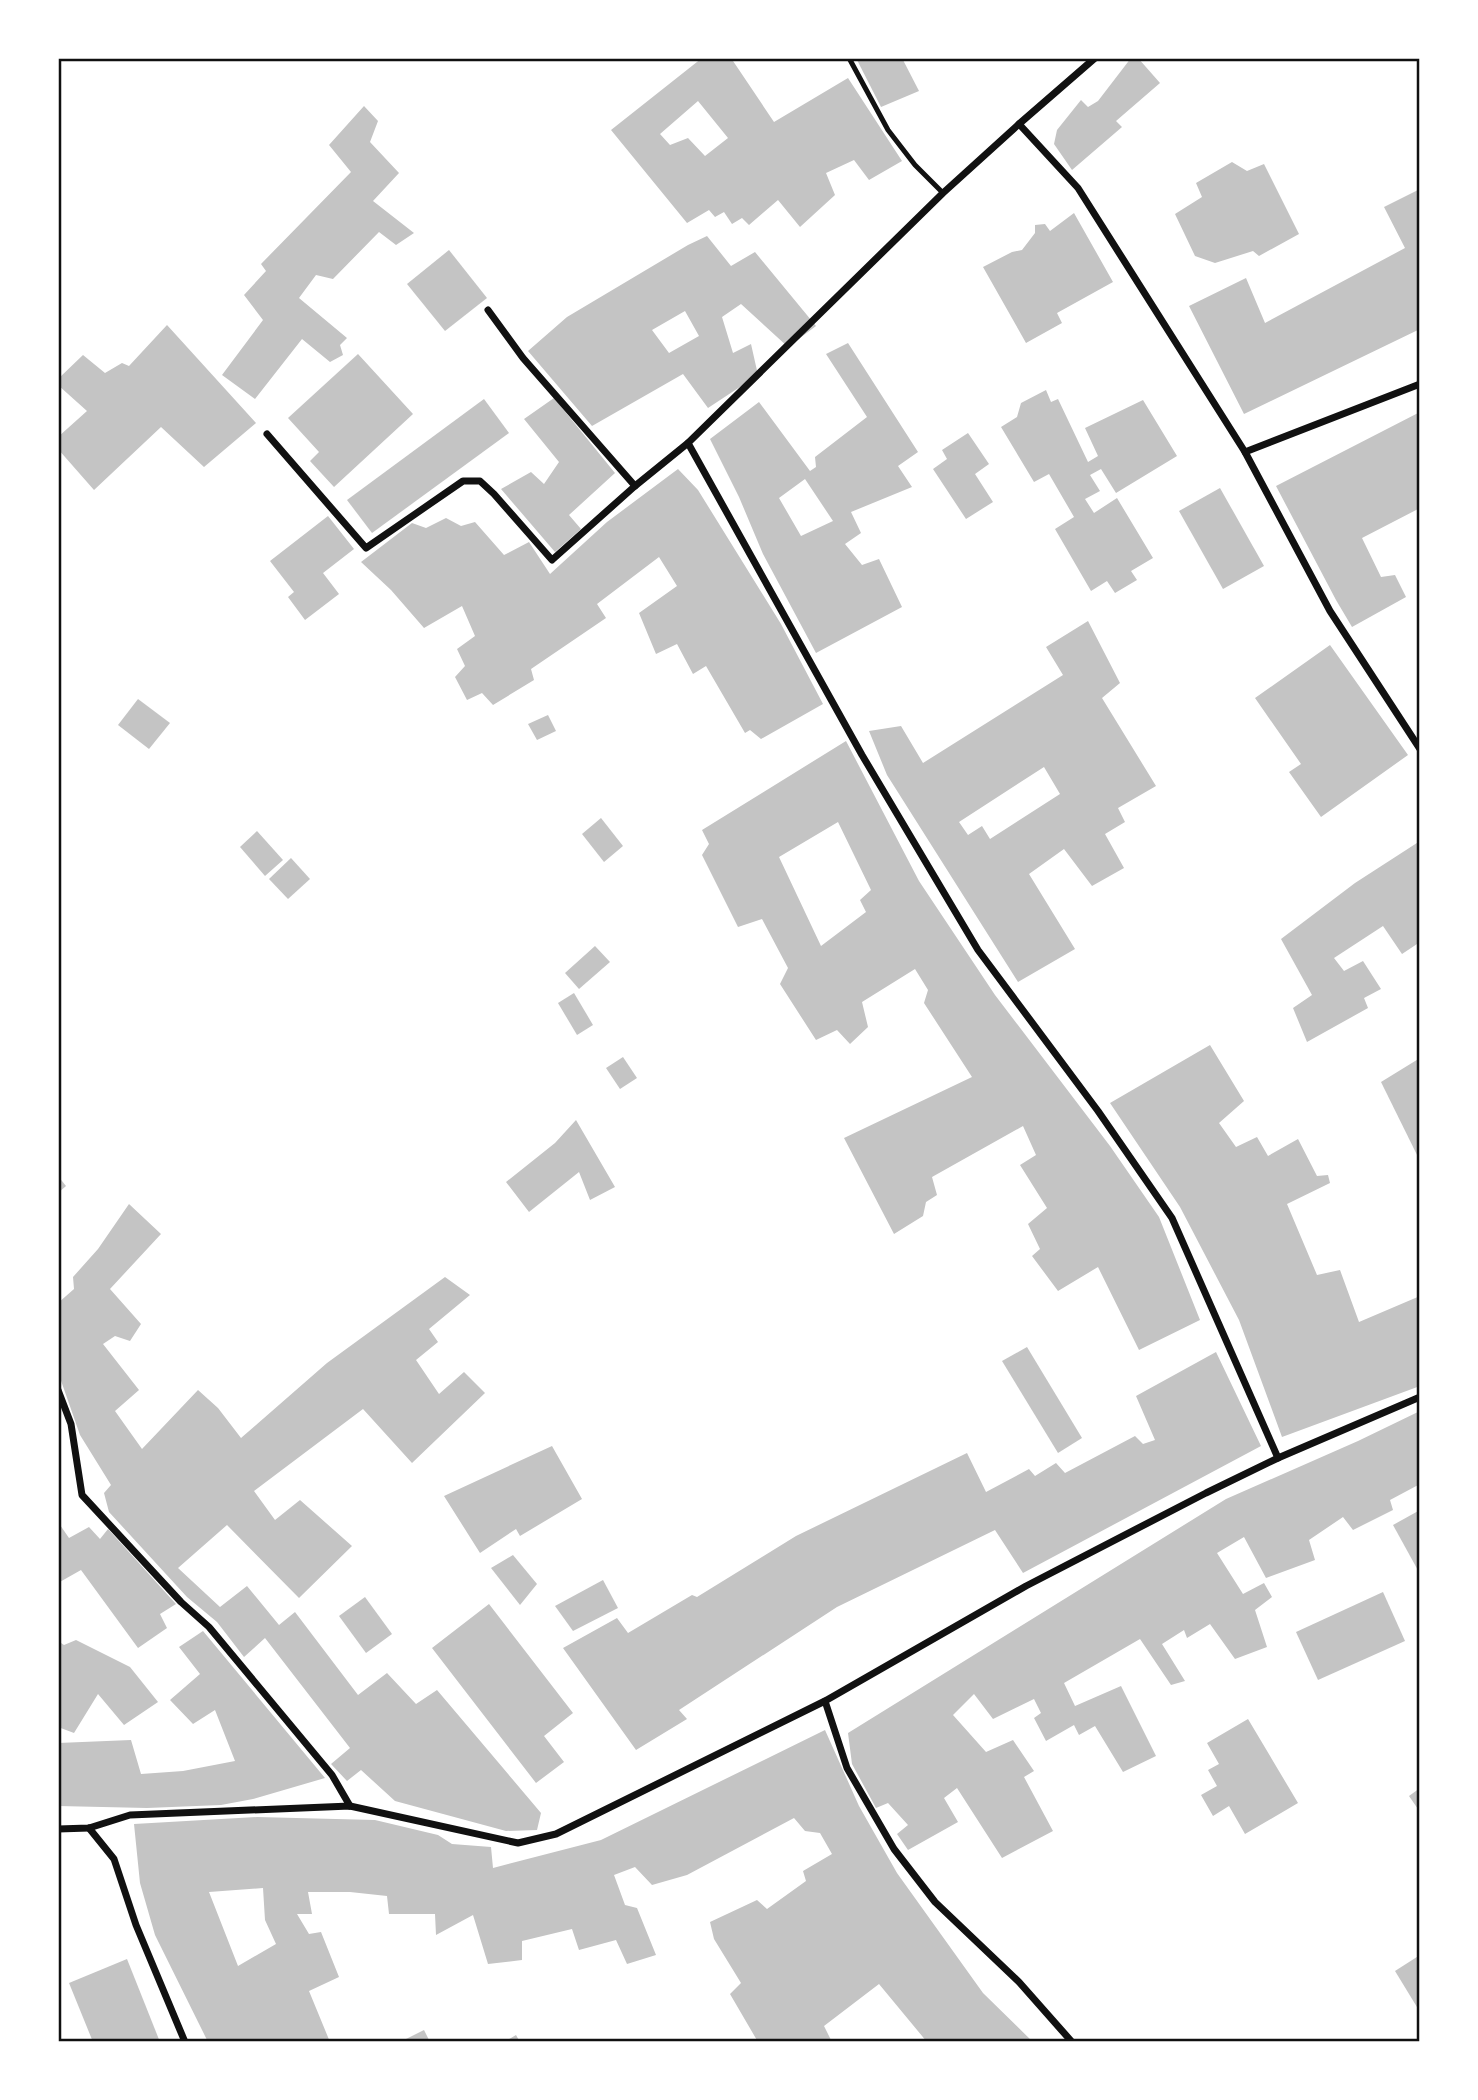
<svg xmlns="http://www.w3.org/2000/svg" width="1478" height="2100" font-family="'DejaVu Sans',sans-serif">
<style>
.building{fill:#c4c4c4;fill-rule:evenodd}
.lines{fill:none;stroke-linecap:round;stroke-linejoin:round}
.service{stroke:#111;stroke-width:5}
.minor{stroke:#111;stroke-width:7}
.neatline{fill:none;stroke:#111;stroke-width:2.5}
</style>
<rect width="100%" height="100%" fill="#fff"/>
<g class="building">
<path d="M 702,58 L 731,58 L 774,122 L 848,78 L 902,161 L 869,180 L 854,160 L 826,173 L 835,195 L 800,227 L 778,200 L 749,225 L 742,218 L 732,224 L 724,212 L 715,217 L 709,210 L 687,223 L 611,130 ZM 698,101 L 728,138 L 705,156 L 688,138 L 670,145 L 660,134 Z"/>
<polygon points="856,58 902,58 919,91 881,107"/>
<polygon points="1131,58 1138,58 1160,83 1116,121 1122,127 1072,170 1054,144 1057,130 1081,100 1088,107 1098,101"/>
<polygon points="364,106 378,121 370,142 399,173 373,201 414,233 396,245 379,232 333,279 316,275 299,298 347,338 340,345 343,355 330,362 302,339 255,399 222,375 263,320 244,295 266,271 261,264 351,172 329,145"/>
<polygon points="1232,162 1247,171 1264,164 1299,234 1259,256 1253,251 1215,263 1195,256 1175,214 1202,197 1196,183"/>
<polygon points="1420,189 1420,329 1244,414 1189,306 1246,278 1265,323 1405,248 1384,207"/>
<polygon points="1074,213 1113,282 1057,313 1062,323 1026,343 983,267 1012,252 1022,250 1035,233 1035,225 1045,224 1050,231"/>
<path d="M 707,236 L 731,266 L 755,252 L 816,326 L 788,347 L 741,304 L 722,317 L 733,353 L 751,344 L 758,375 L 708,408 L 683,374 L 592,426 L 528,351 L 567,317 L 688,245 ZM 685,311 L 699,336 L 669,353 L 652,330 Z"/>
<polygon points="449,250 487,298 445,331 407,284"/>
<polygon points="167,325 256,423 204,467 161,427 94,490 58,449 58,437 87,411 58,385 58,379 83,355 105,373 122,363 129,366"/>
<path d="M 848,343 L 918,452 L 898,466 L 912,487 L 851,512 L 861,533 L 845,544 L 862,565 L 879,559 L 902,607 L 816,653 L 763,554 L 739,497 L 710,439 L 759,402 L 810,471 L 816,467 L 815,457 L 867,417 L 826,354 ZM 805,479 L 833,521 L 801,536 L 779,498 Z"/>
<polygon points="358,354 413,414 334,487 310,461 319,452 288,418"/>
<polygon points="1046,390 1051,402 1058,399 1088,462 1098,456 1085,428 1143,400 1177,456 1116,493 1101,469 1090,475 1100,491 1085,499 1094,513 1117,498 1153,558 1131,571 1137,580 1115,593 1107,581 1091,591 1055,529 1074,517 1049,474 1034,482 1001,427 1017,417 1021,403"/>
<polygon points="554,398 615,473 569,515 581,529 555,552 501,489 531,472 544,484 559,462 524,419"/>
<polygon points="484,399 509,433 372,533 347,500"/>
<polygon points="1420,412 1420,508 1362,538 1381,577 1395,575 1406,597 1352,627 1336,600 1276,486"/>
<polygon points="968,433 989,464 975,474 993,502 966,519 933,469 947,459 942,450"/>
<polygon points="678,469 698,490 781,624 823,704 761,739 750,730 745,733 706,666 693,674 677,644 656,654 639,613 677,586 659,557 597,604 606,618 531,669 534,680 493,705 482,693 467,700 455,677 465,666 457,649 475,636 462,606 424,628 391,590 361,562 412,523 426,528 446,518 461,526 475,522 504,555 529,542 550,574 607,522"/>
<polygon points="1220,488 1264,566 1223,589 1179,511"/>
<polygon points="328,516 354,549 323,573 339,594 305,620 288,597 294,592 270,561"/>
<path d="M 1088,621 L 1120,683 L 1102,698 L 1156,786 L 1118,808 L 1125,822 L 1105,834 L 1124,868 L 1092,886 L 1064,849 L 1029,874 L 1075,949 L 1018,982 L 887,775 L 869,731 L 901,726 L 923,763 L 1063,675 L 1046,647 ZM 1044,767 L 1060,794 L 990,839 L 982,826 L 968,835 L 959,822 Z"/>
<polygon points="1330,645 1408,755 1321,817 1289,772 1301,764 1255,698"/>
<polygon points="138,699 170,723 149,749 118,725"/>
<polygon points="548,715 556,731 537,740 528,724"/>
<path d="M 846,741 L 919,881 L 995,995 L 1110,1146 L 1159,1217 L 1200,1320 L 1139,1350 L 1098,1267 L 1058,1291 L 1032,1256 L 1040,1249 L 1028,1224 L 1047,1208 L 1020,1165 L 1036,1155 L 1023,1126 L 932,1177 L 937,1195 L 926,1202 L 923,1216 L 894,1234 L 844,1138 L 972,1077 L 924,1003 L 928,990 L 915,969 L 862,1002 L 868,1027 L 850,1044 L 837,1030 L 816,1040 L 780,984 L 788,968 L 762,919 L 738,927 L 702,855 L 709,844 L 702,830 ZM 838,822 L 871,890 L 860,900 L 866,912 L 821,946 L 779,857 Z"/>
<polygon points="601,818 623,846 604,862 582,834"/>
<polygon points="257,831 283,860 265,876 240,847"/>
<polygon points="1420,841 1420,942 1402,954 1383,926 1334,958 1344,971 1363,961 1381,989 1364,998 1368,1008 1307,1042 1293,1008 1312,995 1281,939 1355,883"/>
<polygon points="291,858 310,879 288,899 269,879"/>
<polygon points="595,946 610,962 579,989 565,973"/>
<polygon points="574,993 593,1025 577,1035 558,1003"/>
<polygon points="1210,1045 1244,1101 1219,1123 1236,1147 1257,1137 1268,1156 1298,1139 1317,1176 1328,1175 1330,1183 1287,1204 1317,1275 1340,1270 1359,1322 1420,1296 1420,1386 1282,1437 1239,1320 1180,1207 1110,1103"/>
<polygon points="623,1057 637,1078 620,1089 606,1068"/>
<polygon points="1420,1058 1420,1161 1381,1082"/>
<polygon points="576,1120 615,1187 590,1200 579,1172 529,1212 506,1182 555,1143"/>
<polygon points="58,1176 66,1186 58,1193"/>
<polygon points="129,1204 161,1234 110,1289 141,1324 130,1341 115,1336 103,1344 139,1390 115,1411 142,1449 198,1390 218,1408 241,1438 327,1363 445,1277 470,1295 429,1329 438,1342 416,1360 439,1394 464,1372 485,1393 412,1463 363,1409 254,1491 275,1520 300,1500 352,1546 299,1598 227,1525 178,1568 220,1607 247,1586 279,1625 295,1612 358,1695 387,1673 416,1704 437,1690 541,1813 537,1830 506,1831 395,1801 361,1770 347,1781 331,1764 350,1748 265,1638 244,1657 217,1622 187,1597 109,1512 104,1493 111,1485 80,1435 58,1372 58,1303 74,1289 73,1277 98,1249"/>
<polygon points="1027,1347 1082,1438 1058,1453 1002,1361"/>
<polygon points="1216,1352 1261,1446 1023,1573 995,1530 837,1607 679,1710 687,1719 636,1750 563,1648 617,1618 628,1633 692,1595 697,1597 796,1536 967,1453 986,1492 1029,1469 1035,1476 1056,1463 1065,1473 1135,1436 1143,1444 1155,1440 1136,1396"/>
<polygon points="1420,1411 1420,1484 1390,1500 1393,1510 1353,1530 1343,1517 1309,1540 1315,1560 1266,1578 1244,1537 1217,1553 1243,1594 1264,1583 1272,1597 1255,1610 1267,1647 1235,1659 1210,1624 1187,1638 1184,1630 1162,1644 1185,1681 1171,1685 1140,1639 1064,1683 1075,1706 1121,1686 1156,1756 1123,1772 1095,1726 1079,1735 1074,1725 1046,1741 1034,1718 1041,1713 1034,1699 993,1719 974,1694 953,1715 986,1752 1013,1740 1034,1771 1024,1777 1053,1831 1002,1858 957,1788 944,1798 958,1822 908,1850 897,1834 908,1825 888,1803 876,1808 852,1764 848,1733 1226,1499 1358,1441"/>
<polygon points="552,1446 582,1499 520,1536 516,1529 480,1553 444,1496"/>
<polygon points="1420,1510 1420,1574 1393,1525"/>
<polygon points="58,1522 69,1538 89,1527 100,1539 108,1529 176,1604 160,1614 167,1628 138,1648 81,1570 58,1583"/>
<polygon points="513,1555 537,1584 520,1605 491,1568"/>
<polygon points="603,1580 618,1608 573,1631 555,1606"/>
<polygon points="1383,1592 1405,1641 1318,1680 1296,1632"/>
<polygon points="365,1597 392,1634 366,1653 339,1616"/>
<polygon points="489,1604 573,1713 544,1736 564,1762 536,1783 432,1648"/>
<polygon points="203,1631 325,1778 253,1799 221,1805 147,1808 58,1806 58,1743 131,1740 141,1774 183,1771 235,1761 215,1710 193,1724 170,1700 200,1674 179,1647"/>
<polygon points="76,1640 130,1667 158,1702 124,1725 98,1694 74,1733 58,1727 58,1641 64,1645"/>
<polygon points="1248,1719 1298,1803 1245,1834 1229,1806 1213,1816 1201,1795 1217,1786 1208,1770 1219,1764 1207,1743"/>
<path d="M 825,1730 L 859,1806 L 897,1873 L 983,1993 L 1033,2042 L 927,2042 L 879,1984 L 824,2026 L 832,2042 L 758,2042 L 730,1994 L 741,1983 L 714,1939 L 710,1922 L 757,1900 L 767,1909 L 806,1881 L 803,1871 L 832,1854 L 820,1833 L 805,1831 L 794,1818 L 687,1875 L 652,1885 L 635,1867 L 614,1875 L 625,1905 L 637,1908 L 656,1955 L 627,1964 L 616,1940 L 579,1950 L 572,1929 L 522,1941 L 522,1960 L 488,1964 L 473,1915 L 436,1935 L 435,1914 L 389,1914 L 387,1896 L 350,1892 L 308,1892 L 312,1914 L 297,1914 L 309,1934 L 321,1932 L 339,1977 L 309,1991 L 330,2042 L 208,2042 L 155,1935 L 140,1883 L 134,1824 L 257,1817 L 375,1820 L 438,1835 L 452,1844 L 491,1847 L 493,1868 L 601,1840 ZM 263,1888 L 265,1920 L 276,1944 L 238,1966 L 209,1892 Z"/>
<polygon points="1420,1788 1420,1812 1409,1796"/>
<polygon points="1420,1955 1420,2012 1395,1971"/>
<polygon points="127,1959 160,2042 93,2042 69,1983"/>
<polygon points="424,2030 430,2042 400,2042"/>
<polygon points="516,2035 520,2042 504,2042"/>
<polygon points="351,2039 353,2042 332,2042 332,2040"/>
</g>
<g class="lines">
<polyline class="service" points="849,58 888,130 915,165 943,193"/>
<g class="minor">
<polyline points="1095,58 1019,124 1078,188 1245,452 1330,611 1420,749"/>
<polyline points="1019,124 943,193 688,443 862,755 978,950 1098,1111 1172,1218 1278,1458"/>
<polyline points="488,310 523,358 635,486"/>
<polyline points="267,434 366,548 463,481 480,481 494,494 552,560 635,486 688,443"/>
<polyline points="1245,452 1420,384"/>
<polyline points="58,1390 71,1424 82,1495 181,1602 209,1627 332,1775 350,1806"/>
<polyline points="825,1701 847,1768 894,1849 935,1902 1019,1982 1072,2042"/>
<polyline points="89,1828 114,1859 136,1925 185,2042"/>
<polyline points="58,1829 89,1828 130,1815 350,1806 518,1843 556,1834 825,1701 1026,1586 1206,1493 1278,1458 1420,1397"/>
</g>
</g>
<rect width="1478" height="2100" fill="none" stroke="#ffffff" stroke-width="119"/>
<rect x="60" y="60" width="1358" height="1980" class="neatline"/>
</svg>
